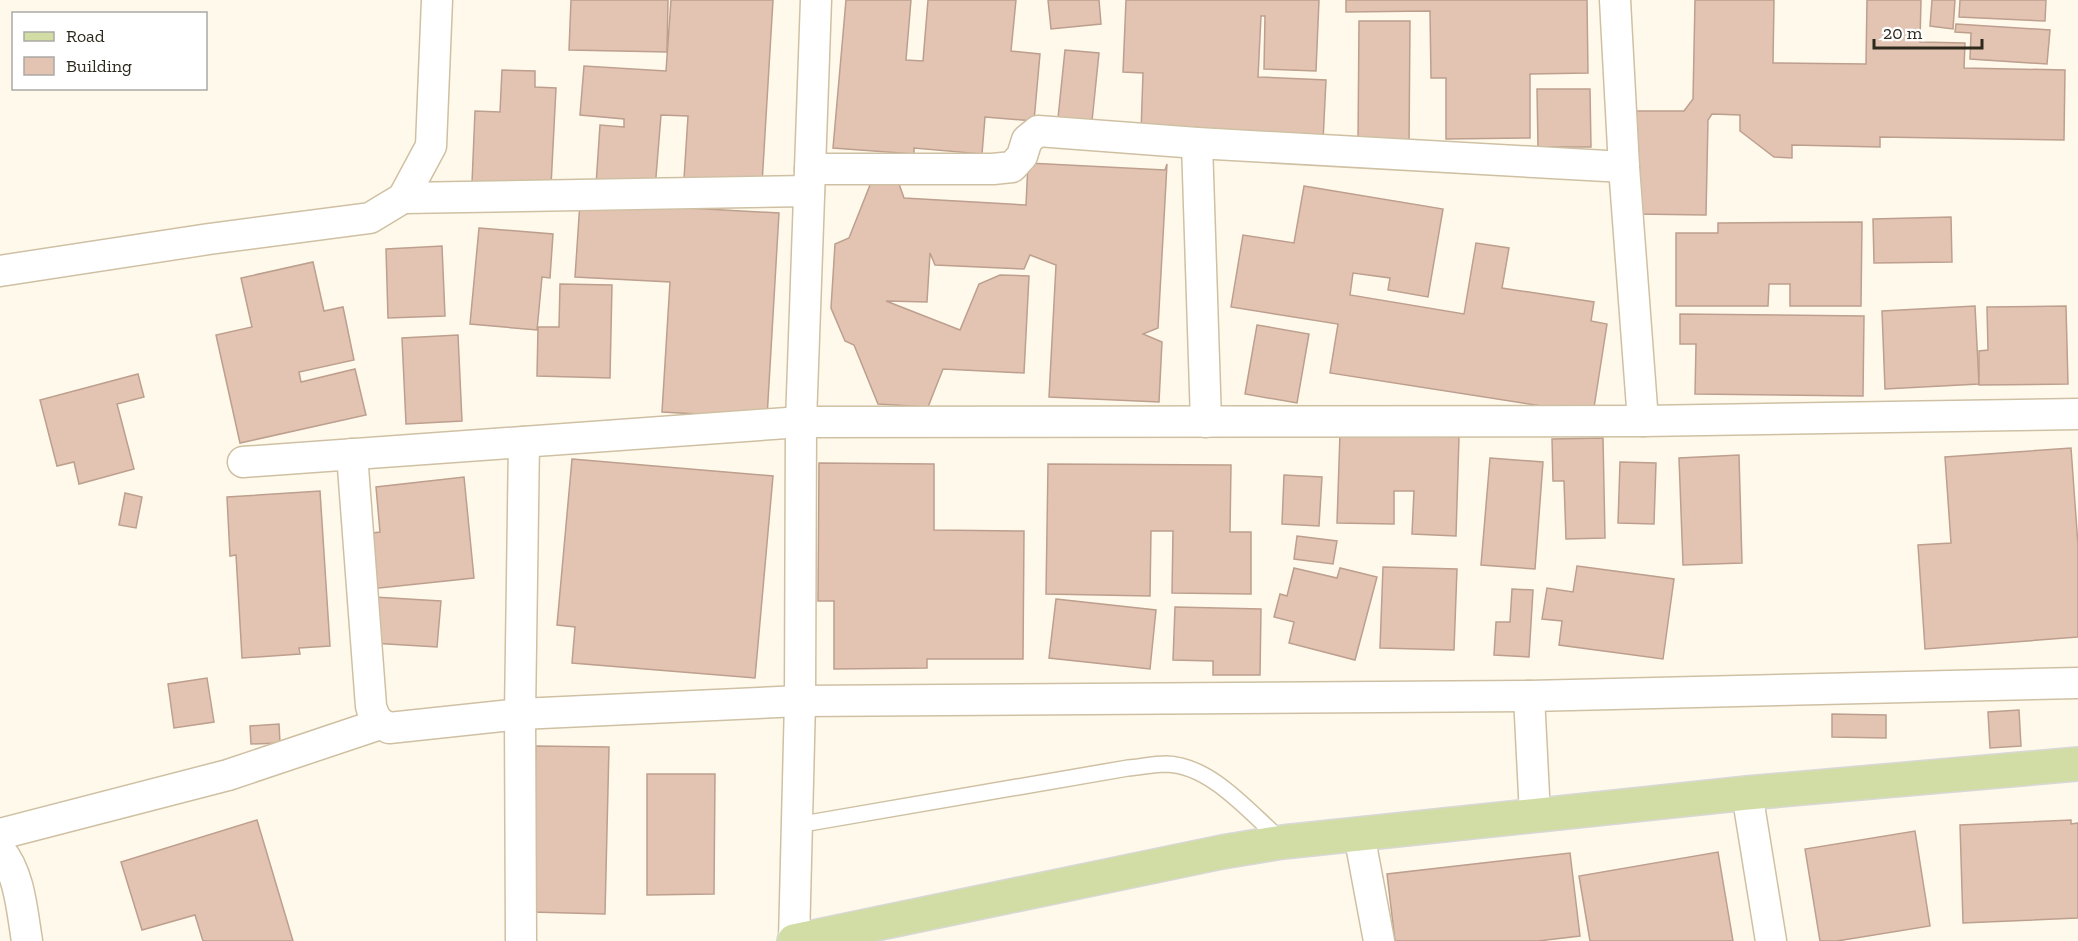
<svg xmlns="http://www.w3.org/2000/svg" width="2078" height="941" font-family="'Zilla Slab',serif">
<style>
.building{fill:#e3c4b2;stroke:#bd9f8e;stroke-width:1.5}
.lines{fill:none;stroke-linecap:round;stroke-linejoin:round}
.service-casing{stroke:#cfc0a3;stroke-width:18}
.minor-casing{stroke:#cfc0a3;stroke-width:33}
.primary-casing{stroke:#d9d8d6;stroke-width:36}
.service{stroke:#fff;stroke-width:15}
.minor{stroke:#fff;stroke-width:30}
.primary{stroke:#d1dda5;stroke-width:33}
</style>
<rect width="100%" height="100%" fill="#fff9ec"/>
<g class="building">
<polygon points="571,0 668,0 667,52 569,50"/>
<polygon points="671,0 773,0 762,184 684,179 688,116 661,115 655,189 596,185 600,125 624,127 624,119 580,115 584,66 666,71"/>
<polygon points="846,0 911,0 906,60 923,61 928,0 1016,0 1011,51 1040,54 1034,121 985,117 982,154 914,148 914,154 833,148"/>
<polygon points="1048,0 1099,0 1101,24 1051,29"/>
<polygon points="1126,0 1319,0 1316,71 1264,69 1265,16 1261,16 1258,77 1326,80 1323,141 1141,133 1143,73 1123,72"/>
<polygon points="1346,0 1587,0 1588,73 1530,74 1530,138 1446,139 1446,78 1431,78 1430,11 1346,12"/>
<polygon points="1695,0 1774,0 1773,63 1866,64 1867,0 1921,0 1920,42 1965,43 1964,68 2065,70 2064,140 1880,137 1880,147 1792,145 1792,158 1774,157 1740,131 1740,115 1712,114 1708,120 1706,215 1634,214 1636,111 1684,111 1693,99"/>
<polygon points="1932,0 1955,0 1953,29 1930,26"/>
<polygon points="1960,0 2046,0 2045,21 1959,17"/>
<polygon points="1359,21 1410,21 1409,147 1358,146"/>
<polygon points="1956,24 2050,30 2047,64 1970,59 1971,33 1955,32"/>
<polygon points="1065,50 1099,53 1092,121 1058,118"/>
<polygon points="502,70 535,71 535,87 556,88 551,186 472,183 475,111 500,112"/>
<polygon points="1537,89 1590,89 1591,147 1538,147"/>
<polygon points="1028,163 1165,170 1167,164 1158,328 1143,334 1162,342 1159,402 1049,397 1056,265 1030,255 1024,269 935,265 930,253 927,302 886,301 960,330 979,284 1000,275 1029,276 1024,373 943,369 928,407 878,404 854,345 845,341 831,308 835,244 849,238 872,180 898,181 904,198 1026,205"/>
<polygon points="1304,186 1443,209 1428,297 1388,290 1390,278 1353,273 1350,295 1464,314 1476,243 1509,248 1502,288 1594,302 1591,321 1607,324 1593,414 1330,373 1338,324 1231,307 1243,235 1294,243"/>
<polygon points="580,202 779,213 767,418 662,412 670,282 575,277"/>
<polygon points="1951,217 1952,262 1874,263 1873,219"/>
<polygon points="1862,222 1861,306 1790,306 1790,284 1769,284 1768,306 1676,306 1676,233 1718,233 1718,223"/>
<polygon points="479,228 553,234 550,278 542,277 537,330 470,324"/>
<polygon points="442,246 445,316 388,318 386,249"/>
<polygon points="313,262 324,311 343,307 354,360 299,372 301,382 355,369 366,415 240,443 216,335 252,327 241,278"/>
<polygon points="560,284 612,285 610,378 537,376 538,327 559,327"/>
<polygon points="1975,306 1979,384 1885,389 1882,311"/>
<polygon points="2066,306 2068,384 1979,385 1979,351 1988,350 1987,307"/>
<polygon points="1680,314 1864,316 1863,396 1695,394 1696,344 1680,344"/>
<polygon points="1257,325 1309,334 1297,403 1245,394"/>
<polygon points="458,335 462,421 406,424 402,338"/>
<polygon points="138,374 144,397 117,404 134,469 79,484 74,462 57,466 40,400"/>
<polygon points="1340,433 1459,437 1456,536 1412,534 1414,491 1394,491 1394,524 1337,523"/>
<polygon points="1603,438 1605,538 1566,539 1564,481 1553,481 1552,439"/>
<polygon points="2071,448 2078,545 2078,637 1925,649 1918,545 1951,543 1945,457"/>
<polygon points="1739,455 1742,563 1683,565 1679,458"/>
<polygon points="1490,458 1543,462 1535,569 1481,565"/>
<polygon points="572,459 773,476 755,678 572,663 575,627 557,625"/>
<polygon points="1620,462 1656,463 1654,524 1618,523"/>
<polygon points="819,463 934,464 934,530 1024,531 1023,659 927,659 927,668 834,669 834,601 818,601"/>
<polygon points="1048,464 1231,465 1230,532 1251,532 1251,594 1172,593 1173,531 1151,531 1150,596 1046,594"/>
<polygon points="1284,475 1322,477 1319,526 1282,524"/>
<polygon points="464,477 474,578 370,589 364,534 380,532 376,487"/>
<polygon points="320,491 330,646 299,648 300,654 242,658 236,555 230,556 227,497"/>
<polygon points="125,493 142,497 136,528 119,525"/>
<polygon points="1297,536 1337,541 1333,564 1294,559"/>
<polygon points="1577,566 1674,579 1663,659 1559,645 1562,621 1542,619 1547,588 1573,592"/>
<polygon points="1383,567 1457,569 1454,650 1380,648"/>
<polygon points="1294,568 1337,578 1340,568 1377,577 1355,660 1289,643 1294,622 1274,617 1280,594 1287,596"/>
<polygon points="1512,589 1533,590 1529,657 1494,655 1496,622 1510,622"/>
<polygon points="374,597 441,601 437,647 371,643"/>
<polygon points="1056,599 1156,610 1150,669 1049,658"/>
<polygon points="1175,607 1261,609 1260,675 1213,675 1213,661 1173,660"/>
<polygon points="207,678 214,722 174,728 168,684"/>
<polygon points="2019,710 2021,746 1990,748 1988,712"/>
<polygon points="1832,714 1886,715 1886,738 1832,737"/>
<polygon points="279,724 280,743 251,744 250,726"/>
<polygon points="536,746 609,747 605,914 532,912"/>
<polygon points="647,774 715,774 714,894 647,895"/>
<polygon points="257,820 293,941 203,941 195,915 142,930 121,862"/>
<polygon points="2071,820 2071,824 2078,823 2078,918 1963,923 1960,825"/>
<polygon points="1915,831 1930,926 1837,941 1820,941 1805,849"/>
<polygon points="1718,852 1733,941 1590,941 1579,876"/>
<polygon points="1570,853 1580,936 1538,941 1395,941 1387,874"/>
</g>
<g class="lines">
<defs>
<path id="service" d="M 797,825 L 1128,768 C 1141,767 1153,764 1166,764 C 1211,765 1249,812 1281,840"/>
<g id="minor">
<polyline points="1615,0 1624,167 1643,421"/>
<polyline points="1197,143 1206,422"/>
<polyline points="810,169 993,169 1012,167 1022,156 1027,140 1038,131 1197,143 1624,167"/>
<polyline points="403,198 809,191"/>
<polyline points="0,271 209,239 370,218 403,198 431,146 437,0"/>
<path d="M 352,454 L 371,706 C 374,718 378,723 389,728 L 520,714 L 800,701 L 1529,696 L 2078,683"/>
<polyline points="243,462 801,422 1643,421 2078,414"/>
<polyline points="1529,696 1535,815"/>
<polyline points="1747,793 1771,941"/>
<polyline points="0,834 228,775 380,724"/>
<polyline points="1359,834 1379,941"/>
<path d="M 0,850 C 20,874 22,911 27,941"/>
<polyline points="521,941 520,714 524,442"/>
<polyline points="794,941 800,701 801,422 816,0"/>
</g>
<polyline id="primary" points="794,941 1222,852 1283,842 1747,793 2078,764"/>
</defs>
<use href="#service" class="service-casing"/>
<use href="#minor" class="minor-casing"/>
<use href="#primary" class="primary-casing"/>
<use href="#service" class="service"/>
<use href="#minor" class="minor"/>
<use href="#primary" class="primary"/>
</g>
<rect x="12" y="12" width="195" height="78" fill="#ffffff" stroke="#aba9a5" stroke-width="1.5"/>
<rect x="24" y="32" width="30" height="9" fill="#d1dda5" stroke="#aba9a5" stroke-width="1.5"/>
<text x="66" y="42" font-size="18" fill="#2e291d">Road</text>
<rect x="24" y="57" width="30" height="18" fill="#e3c4b2" stroke="#aba9a5" stroke-width="1.5"/>
<text x="66" y="72" font-size="18" fill="#2e291d">Building</text>
<path d="M1874 39v9h108v-9" fill="none" stroke="#2e291d" stroke-width="3"/>
<text x="1883" y="39" font-size="18" fill="#2e291d" stroke="#ffffff" stroke-width="4.5" paint-order="stroke">20 m</text>
</svg>
